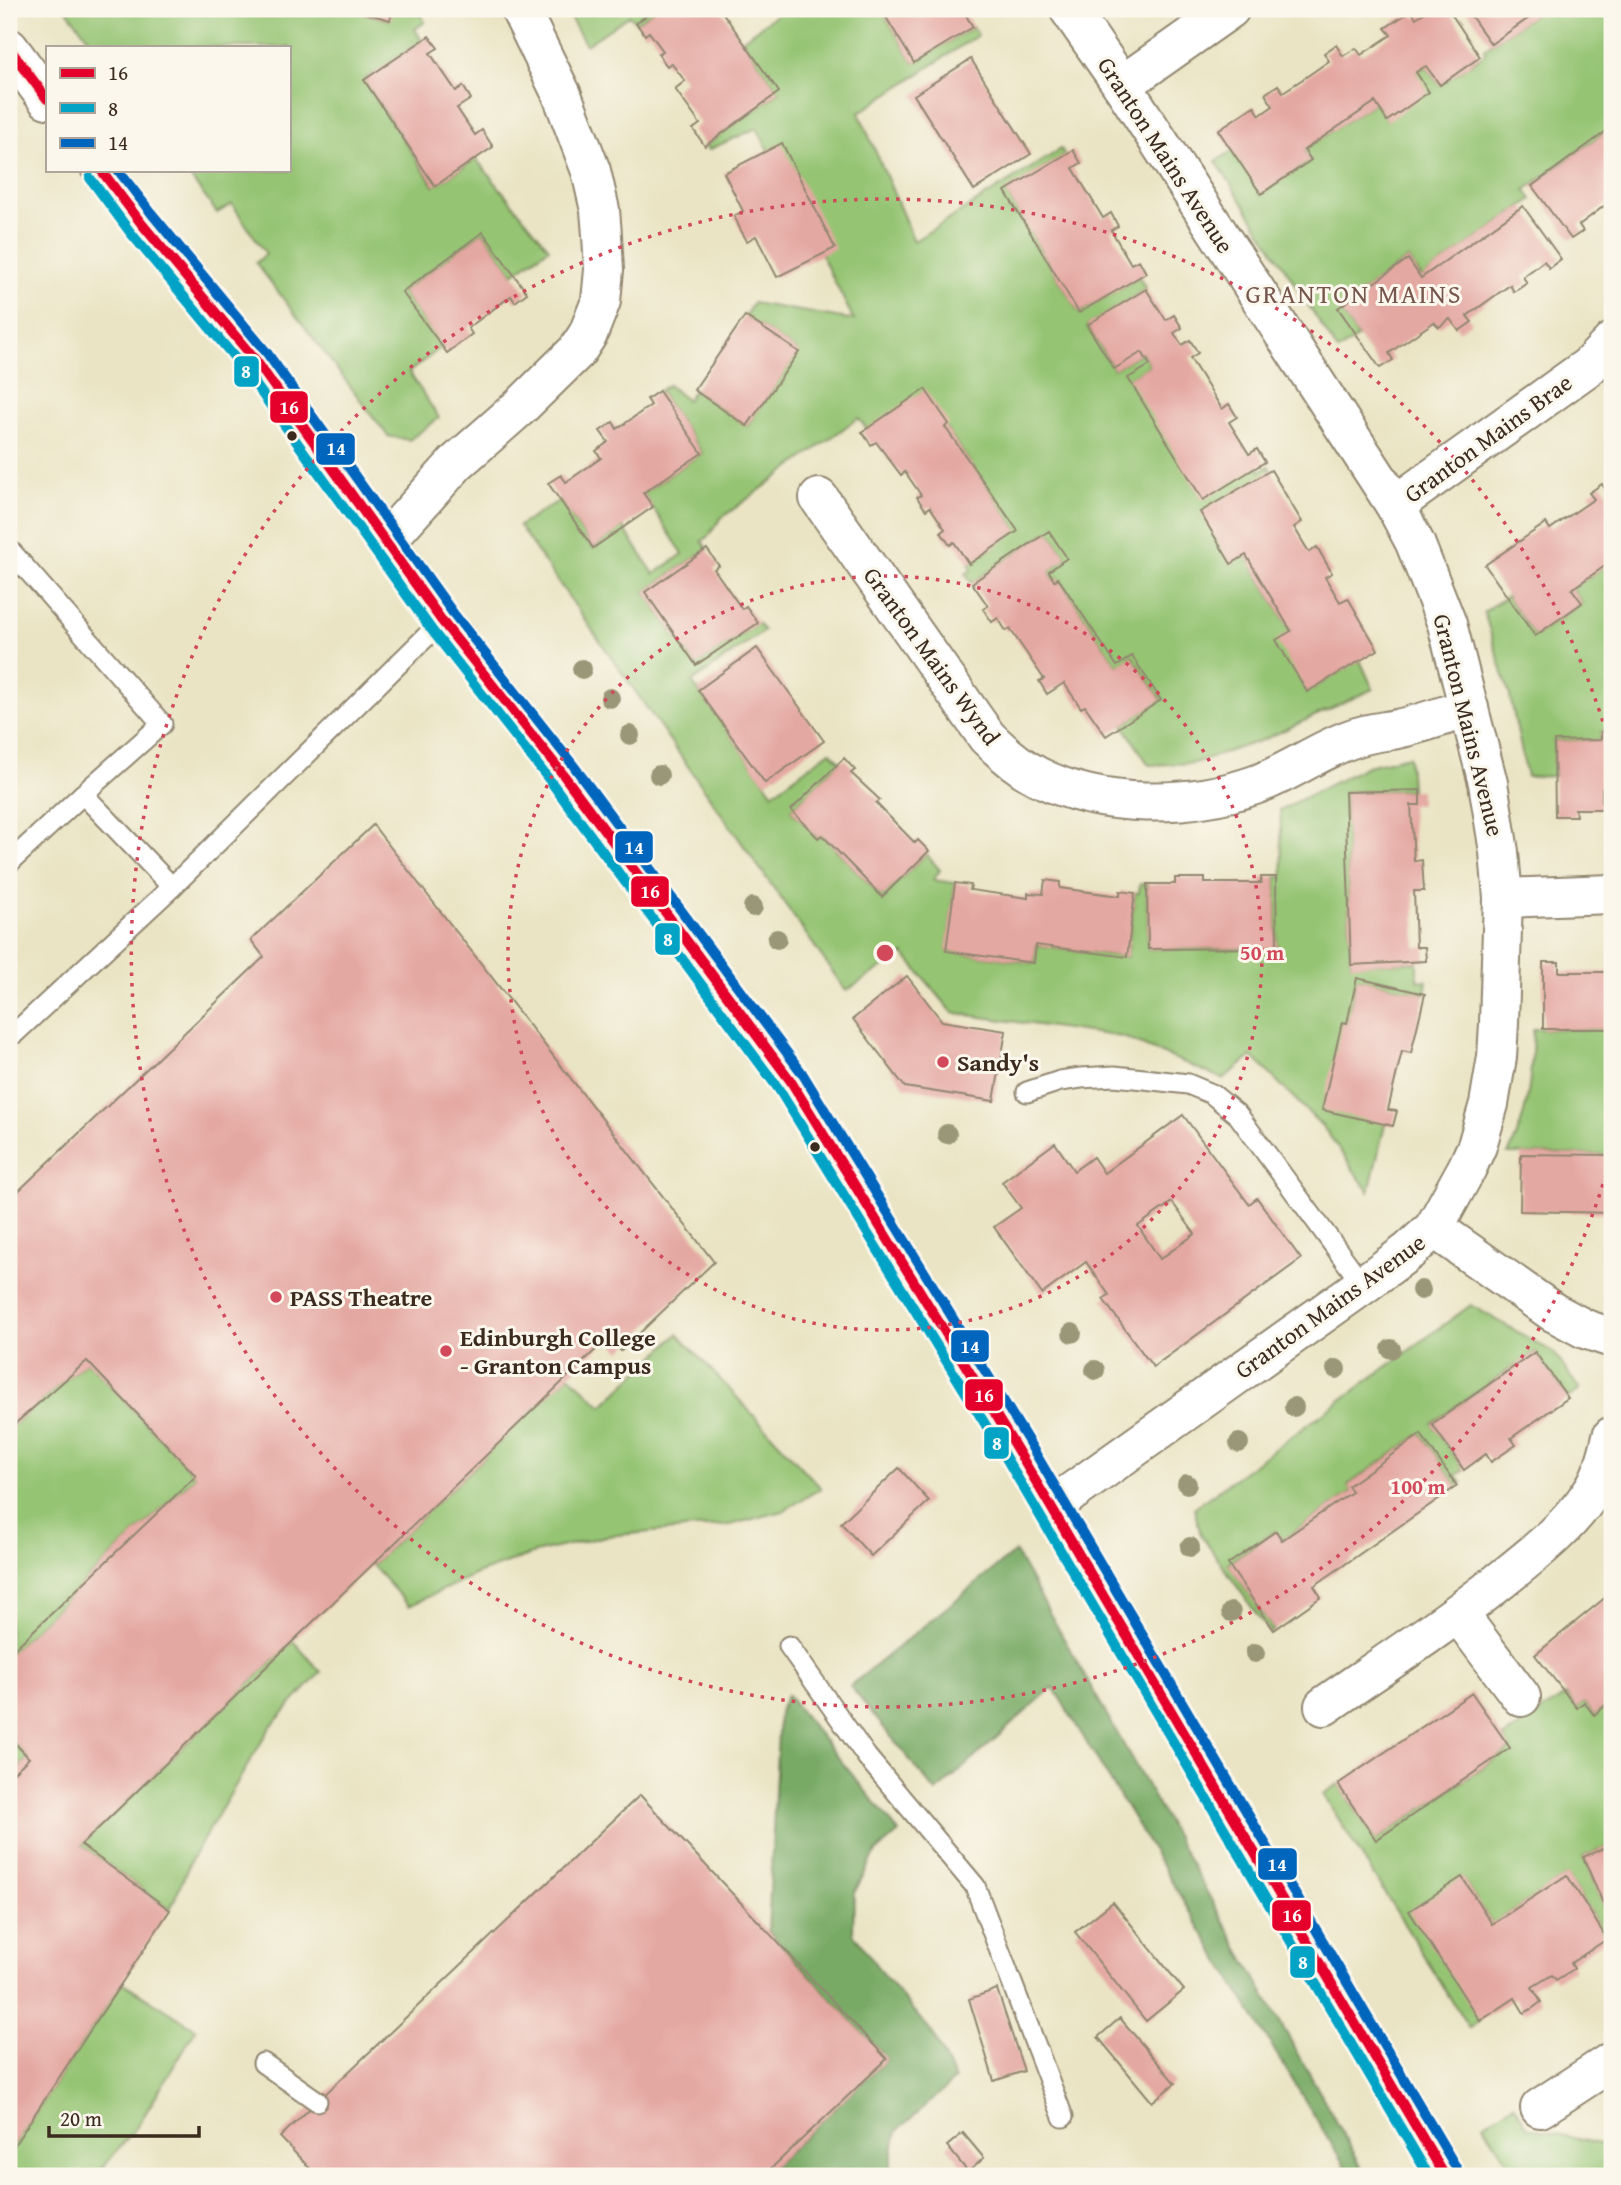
<svg xmlns="http://www.w3.org/2000/svg" width="1621" height="2185" font-family="'Gentium Book Plus',serif">
<style>
.green{fill:#95c473;stroke:#687748;stroke-width:2}
.forest{fill:#78aa65;stroke:#5a6a42;stroke-width:2}
.building{fill:#e4a8a2;fill-rule:evenodd}
.lines{fill:none;stroke-linecap:round;stroke-linejoin:round}
.service-casing{stroke:#928771;stroke-width:23}
.minor-casing{stroke:#928771;stroke-width:42}
.tertiary-casing{stroke:#928771;stroke-width:42}
.service{stroke:#fff;stroke-width:19}
.minor{stroke:#fff;stroke-width:38}
.tertiary{stroke:#fff;stroke-width:38}
.bus-1-casing{stroke:#fbf7ec;stroke-width:16}
.bus-2-casing{stroke:#fbf7ec;stroke-width:16}
.bus-3-casing{stroke:#fbf7ec;stroke-width:16}
.bus-1{stroke:#e4002b;stroke-width:10}
.bus-2{stroke:#03a3c5;stroke-width:10}
.bus-3{stroke:#0065bd;stroke-width:10}
.tree{fill:#999777}
.ring{fill:none;stroke:#d1495b;stroke-width:3.5;stroke-dasharray:3.5 7}
.bus-dot{fill:#3b2a1e;stroke:#fbf7ec;stroke-width:2.5}
.poi-dot{fill:#d1495b;stroke:#fbf7ec;stroke-width:2.5}
.labels{text-anchor:middle;dominant-baseline:central;stroke-width:6;stroke-linejoin:round;paint-order:stroke}
.street-label{font-size:24px;fill:#3b2a1e;stroke:#fbf7ec}
.poi-label{font-size:24px;font-weight:bold;fill:#3b2a1e;stroke:#fbf7ec;text-anchor:start}
.neighbourhood-label{font-size:26px;letter-spacing:2px;fill:#76564c;stroke:#fbf7ec}
.centre{fill:#d1495b;stroke:#fbf7ec;stroke-width:3.5}
.ring-label{font-size:21px;text-anchor:middle;font-weight:bold;fill:#d1495b;stroke:#fbf7ec;stroke-width:6;stroke-linejoin:round;paint-order:stroke}
.line-badge{stroke:#fbf7ec;stroke-width:2.5}
.badge-label{font-size:19px;text-anchor:middle;font-weight:bold;fill:#fff}
</style>
<rect width="100%" height="100%" fill="#fbf7ec"/>
<filter id="ink" filterUnits="userSpaceOnUse"><feTurbulence type="fractalNoise" baseFrequency=".0143" numOctaves="2"/><feDisplacementMap in="SourceGraphic" scale="14" xChannelSelector="R" yChannelSelector="G"/><feConvolveMatrix kernelMatrix="1 2 1 2 8 2 1 2 1" color-interpolation-filters="sRGB"/></filter>
<filter id="wash" filterUnits="userSpaceOnUse"><feTurbulence type="fractalNoise" baseFrequency=".00686" numOctaves="4" result="noise"/><feDisplacementMap in="SourceGraphic" scale="28" xChannelSelector="R" yChannelSelector="G"/><feGaussianBlur stdDeviation="1.57" result="paint"/><feColorMatrix in="noise" values="0 0 0 0 0 0 0 0 0 0 0 0 0 0 0 0 0 1.4 0 .05"/><feComposite in="paint" operator="in"/></filter>
<g filter="url(#wash)">
<rect width="100%" height="100%" fill="#eae4c4"/>
<g class="green">
<polygon points="66,9 348,9 389,20 393,9 418,9 425,22 415,29 422,41 364,80 434,186 476,159 549,248 513,274 483,232 402,292 443,346 409,372 439,418 409,440 388,436 256,263 266,254 232,204 217,213 185,170 289,170 289,47 95,47"/>
<polygon points="565,9 656,9 636,23 630,15 586,45"/>
<polygon points="784,9 881,9 914,63 973,27 978,35 859,113 914,241 1061,149 1065,155 1006,192 1079,313 1139,277 1146,289 1087,326 1114,369 1142,352 1150,365 1129,378 1257,466 1260,471 1269,466 1271,470 1232,563 1246,555 1291,631 1307,692 1360,660 1373,689 1265,739 1194,763 1149,765 1123,725 1161,699 1132,656 1117,666 1058,578 1054,581 1049,571 1067,558 1049,531 972,583 966,574 972,569 969,564 1017,530 945,427 867,429 858,418 720,519 708,537 702,541 707,549 645,592 696,665 758,623 764,631 692,682 773,793 830,751 840,762 791,810 818,838 822,835 882,897 926,854 940,870 933,880 955,883 947,951 1034,963 1036,945 1127,957 1135,893 1139,893 1140,884 1147,884 1148,949 1277,948 1276,877 1283,877 1280,810 1367,766 1409,756 1411,790 1345,792 1351,964 1417,962 1418,980 1427,981 1425,994 1357,978 1347,1023 1385,1124 1369,1192 1324,1128 1252,1056 1223,1079 1123,1037 953,1013 904,954 846,991 519,526 560,500 593,548 623,527 654,574 683,554 643,493 702,453 659,391 668,385 687,400 694,390 747,426 798,352 745,316 753,303 854,320 757,128 708,150 705,146 779,92 742,40"/>
<polygon points="1542,9 1612,9 1612,127 1525,190 1532,199 1422,278 1408,259 1339,308 1358,337 1338,351 1216,161 1233,151 1262,193 1310,160 1304,150 1375,102 1387,120 1416,72 1426,66 1440,85 1486,53 1484,49"/>
<polygon points="1612,561 1612,732 1601,732 1601,740 1554,741 1554,776 1527,777 1510,696 1484,612 1507,596 1535,636 1582,603 1572,589"/>
<path d="M 1533,1029 L 1612,1029 L 1612,1155 L 1508,1154 C 1529,1117 1532,1071 1533,1029 Z"/>
<polygon points="1471,1305 1554,1353 1580,1390 1568,1398 1535,1352 1432,1423 1464,1470 1456,1475 1462,1483 1457,1486 1421,1434 1348,1485 1352,1492 1282,1540 1275,1531 1228,1563 1274,1630 1270,1633 1201,1535 1194,1508"/>
<polygon points="678,1334 821,1488 783,1511 730,1525 606,1536 535,1553 476,1574 409,1606 372,1565 569,1375 602,1406"/>
<polygon points="87,1361 196,1476 9,1654 9,1429"/>
<polygon points="293,1641 321,1672 271,1726 191,1860 170,1910 81,1845"/>
<polygon points="1566,1695 1577,1708 1584,1702 1594,1715 1612,1700 1612,1845 1583,1857 1612,1924 1610,1927 1612,1936 1607,1939 1567,1876 1492,1924 1462,1878 1480,2021 1469,2028 1323,1794 1338,1784 1376,1840 1510,1749 1503,1738"/>
<polygon points="9,1737 29,1758 9,1777"/>
<polygon points="122,1982 196,2029 139,2124 96,2176 9,2176 9,2153"/>
<polygon points="1514,2104 1528,2127 1612,2147 1612,2176 1517,2176 1483,2124"/>
</g>
<g class="forest">
<polygon points="1015,1552 1367,2176 1335,2176 1345,2166 1053,1687 936,1792 850,1686"/>
<polygon points="787,1695 899,1832 876,1852 854,1893 853,1933 884,1976 933,2034 955,2080 897,2131 888,2176 763,2176 887,2059 768,1931 779,1712"/>
</g>
<g id="blocks">
<g class="building">
<polygon points="351,9 393,9 390,20"/>
<polygon points="656,9 720,9 779,92 705,146 693,129 700,124 675,89 685,81 671,63 667,66 658,54 663,51 649,32 645,35 636,23"/>
<polygon points="881,9 962,9 973,27 914,63"/>
<polygon points="1430,9 1448,9 1480,57 1440,85 1426,66 1416,72 1429,92 1387,121 1375,102 1304,150 1311,160 1261,194 1218,130 1254,106 1260,115 1273,106 1265,94 1278,85 1283,92 1306,77 1329,61 1324,53 1336,45 1343,56 1356,48 1361,55 1391,35 1385,28 1411,11 1416,18"/>
<polygon points="1466,9 1542,9 1491,44"/>
<polygon points="429,36 438,48 430,53 456,91 463,86 471,99 457,108 475,135 482,130 493,147 435,186 364,80"/>
<polygon points="971,59 1031,154 974,190 914,95"/>
<polygon points="1612,127 1612,200 1579,225 1583,231 1571,239 1532,186"/>
<polygon points="782,143 835,248 777,277 756,236 747,241 740,229 734,216 743,211 724,173"/>
<polygon points="1073,150 1081,163 1073,168 1103,218 1111,213 1118,226 1111,230 1131,264 1139,260 1146,273 1079,313 1005,191"/>
<polygon points="1523,206 1561,259 1549,268 1544,261 1523,277 1527,283 1514,292 1510,285 1467,316 1472,322 1459,331 1450,319 1439,327 1434,322 1389,353 1393,360 1380,368 1338,308 1408,259 1421,278"/>
<polygon points="483,232 527,293 515,302 511,296 468,328 472,334 447,353 402,292"/>
<polygon points="1146,289 1166,320 1174,315 1182,328 1174,333 1182,345 1190,340 1198,353 1190,358 1222,409 1229,404 1237,417 1229,422 1249,454 1257,449 1265,462 1203,500 1128,378 1150,365 1142,352 1114,369 1087,325"/>
<polygon points="745,316 799,352 747,426 694,390"/>
<polygon points="925,389 949,424 945,427 1018,531 969,564 954,542 950,545 944,537 941,532 945,529 930,507 926,510 920,502 917,497 921,495 905,472 901,475 876,442 871,445 862,432"/>
<polygon points="659,391 702,453 643,493 653,507 593,548 548,483 561,475 566,482 601,458 596,451 608,442 600,431 613,422 617,429 651,405 647,399"/>
<polygon points="1271,470 1302,522 1294,527 1309,552 1317,547 1332,573 1325,577 1340,602 1348,598 1378,650 1307,692 1276,640 1291,631 1246,555 1231,564 1200,512"/>
<polygon points="1602,484 1607,492 1612,489 1612,561 1572,589 1582,603 1535,636 1485,565 1546,523 1550,529 1594,499 1589,493"/>
<polygon points="1049,531 1067,558 1049,571 1054,581 1058,578 1117,666 1132,656 1161,700 1106,736 1085,706 1081,708 1064,683 1047,694 1039,681 1044,679 1010,629 1006,631 998,618 992,622 983,609 988,606 972,583"/>
<polygon points="707,549 719,566 714,569 742,609 746,606 758,623 696,665 645,592"/>
<polygon points="757,648 824,741 765,783 698,690"/>
<polygon points="1601,732 1612,732 1612,789 1602,789 1602,809 1575,809 1576,816 1555,816 1554,741 1601,740"/>
<polygon points="844,758 855,770 851,773 880,800 876,803 915,843 918,840 929,851 882,897 822,835 818,838 791,810"/>
<polygon points="1420,790 1420,805 1411,805 1414,861 1422,860 1424,891 1414,891 1416,947 1425,947 1426,961 1351,965 1345,792"/>
<polygon points="373,825 714,1262 621,1351 608,1338 81,1845 170,1910 9,2153 9,1777 29,1758 9,1737 9,1654 196,1476 87,1361 9,1429 9,1200 264,957 251,940"/>
<polygon points="1261,877 1276,877 1277,948 1148,949 1147,884 1175,884 1175,878 1205,878 1205,883 1261,883"/>
<polygon points="1045,880 1060,882 1060,888 1120,896 1120,891 1135,893 1127,957 1036,945 1034,963 946,951 955,883 971,885 970,890 1028,898 1028,893 1043,894"/>
<polygon points="1543,962 1559,962 1559,972 1612,972 1612,1029 1543,1029"/>
<polygon points="907,976 942,1021 1006,1031 994,1101 905,1087 853,1019"/>
<polygon points="1357,978 1425,994 1411,1053 1402,1051 1388,1110 1397,1111 1393,1126 1322,1110 1342,1022 1347,1023"/>
<path d="M 1183,1115 L 1249,1204 L 1257,1198 L 1301,1259 L 1153,1367 L 1103,1299 L 1109,1295 L 1086,1262 L 1042,1294 L 994,1227 L 1021,1208 L 1002,1182 L 1055,1143 L 1074,1171 L 1093,1157 L 1104,1173 ZM 1172,1202 L 1195,1234 L 1160,1259 L 1138,1226 Z"/>
<polygon points="1521,1154 1612,1155 1612,1213 1520,1211"/>
<polygon points="1535,1352 1568,1398 1511,1438 1516,1445 1491,1462 1486,1454 1464,1470 1432,1424"/>
<polygon points="1421,1434 1457,1486 1314,1586 1321,1597 1274,1630 1228,1564 1276,1531 1282,1540 1352,1492 1348,1486"/>
<polygon points="899,1468 929,1501 871,1556 841,1523"/>
<polygon points="1612,1592 1612,1680 1605,1686 1612,1696 1612,1700 1594,1715 1584,1702 1577,1708 1535,1655"/>
<polygon points="1472,1693 1510,1748 1376,1840 1338,1784"/>
<polygon points="640,1795 887,2059 763,2176 317,2176 280,2137"/>
<polygon points="1612,1845 1612,1924 1583,1857"/>
<polygon points="1567,1875 1607,1939 1571,1963 1574,1969 1556,1980 1552,1975 1532,1987 1541,2002 1533,2008 1524,2013 1515,1998 1480,2021 1409,1911 1462,1877 1492,1924"/>
<polygon points="1113,1902 1184,1990 1146,2021 1075,1932"/>
<polygon points="997,1989 1024,2071 994,2081 969,1999"/>
<polygon points="1120,2018 1175,2083 1152,2102 1098,2037"/>
<polygon points="963,2133 984,2158 968,2172 947,2146"/>
</g>
</g>
</g>
<g filter="url(#ink)">
<use href="#blocks" fill-opacity="0" stroke="#928771" stroke-width="2"/>
<g class="lines">
<defs>
<g id="service">
<polyline points="9,549 162,724 83,794 172,887"/>
<polyline points="9,863 83,794"/>
<polyline points="9,1036 15,1033 172,887 442,621"/>
<polyline points="1027,1092 1060,1081 1081,1078 1114,1076 1144,1079 1188,1084 1212,1094 1238,1115 1363,1285"/>
<polyline points="789,1646 867,1757 975,1886 1063,2117"/>
<polyline points="263,2063 317,2101"/>
</g>
<g id="minor">
<polyline points="1122,85 1230,9"/>
<path d="M 819,498 L 987,737 C 1002,752 1018,766 1037,776 C 1102,809 1188,808 1255,785 C 1289,773 1317,751 1351,739 C 1366,733 1381,732 1397,729 C 1421,724 1445,715 1469,708"/>
<polyline points="1395,505 1589,366 1612,342"/>
<polyline points="385,542 456,463 521,406 577,351 588,334 601,301 604,270 602,235 600,210 591,171 562,95 520,9"/>
<polyline points="1503,898 1612,894"/>
<polyline points="1434,1228 1553,1312 1585,1329 1612,1338"/>
<polyline points="1051,1507 1363,1285 1409,1251 1434,1228 1467,1168 1477,1146 1489,1104 1497,1057 1499,1023 1503,898 1499,852 1488,783 1447,624 1415,543 1395,505 1122,85 1069,9"/>
<polyline points="1458,1613 1521,1697"/>
<path d="M 1324,1706 C 1386,1663 1451,1621 1510,1573 C 1540,1549 1571,1524 1592,1491 C 1603,1475 1608,1454 1612,1436"/>
<polyline points="1540,2108 1612,2061"/>
</g>
<g id="tertiary">
<polyline points="9,48 47,99"/>
<polyline points="101,170 141,223 256,361 442,621 562,773 790,1080 1015,1446 1445,2176"/>
</g>
</defs>
<use href="#service" class="service-casing"/>
<use href="#minor" class="minor-casing"/>
<use href="#tertiary" class="tertiary-casing"/>
<use href="#service" class="service"/>
<use href="#minor" class="minor"/>
<use href="#tertiary" class="tertiary"/>
<defs>
<g id="bus-1">
<polyline points="9,48 47,99"/>
<polyline points="101,170 141,223 256,361 442,621 562,773 790,1080 1015,1446 1445,2176"/>
</g>
<polyline id="bus-2" points="90,178 130,232 245,370 431,629 551,782 778,1088 1003,1453 1429,2176"/>
<polyline id="bus-3" points="118,170 152,214 267,353 453,613 573,765 802,1073 1027,1439 1457,2169"/>
</defs>
<use href="#bus-1" class="bus-1-casing"/>
<use href="#bus-2" class="bus-2-casing"/>
<use href="#bus-3" class="bus-3-casing"/>
<use href="#bus-1" class="bus-1"/>
<use href="#bus-2" class="bus-2"/>
<use href="#bus-3" class="bus-3"/>
</g>
<g class="tree">
<circle cx="582" cy="669" r="10"/>
<circle cx="610" cy="698" r="10"/>
<circle cx="630" cy="735" r="10"/>
<circle cx="659" cy="775" r="10"/>
<circle cx="753" cy="907" r="10"/>
<circle cx="777" cy="939" r="10"/>
<circle cx="947" cy="1134" r="10"/>
<circle cx="1421" cy="1290" r="10"/>
<circle cx="1072" cy="1333" r="10"/>
<circle cx="1391" cy="1349" r="10"/>
<circle cx="1336" cy="1369" r="10"/>
<circle cx="1095" cy="1370" r="10"/>
<circle cx="1294" cy="1407" r="10"/>
<circle cx="1239" cy="1443" r="10"/>
<circle cx="1187" cy="1484" r="10"/>
<circle cx="1190" cy="1547" r="10"/>
<circle cx="1231" cy="1612" r="10"/>
<circle cx="1255" cy="1653" r="10"/>
</g>
</g>
<g class="ring">
<circle cx="885" cy="953" r="377"/>
<path d="M1612 1154A754 754 0 1 1 1612 752"/>
</g>
<g class="bus-dot">
<circle cx="292" cy="436" r="6"/>
<circle cx="815" cy="1147" r="6"/>
</g>
<g class="poi-dot">
<circle cx="943" cy="1062" r="7"/>
<circle cx="276" cy="1297" r="7"/>
<circle cx="446" cy="1351" r="7"/>
</g>
<g class="labels">
<g class="street-label">
<text transform="translate(1166 155) rotate(57)">Granton Mains Avenue</text>
<text transform="translate(1488 438) rotate(-36)">Granton Mains Brae</text>
<text transform="translate(932 656) rotate(54)">Granton Mains Wynd</text>
<text transform="translate(1469 725) rotate(76)">Granton Mains Avenue</text>
<text transform="translate(1330 1306) rotate(-36)">Granton Mains Avenue</text>
</g>
<g class="poi-label">
<text x="957" y="1062">Sandy's</text>
<text x="290" y="1297">PASS Theatre</text>
<text x="460" y="1337">Edinburgh College<tspan x="460" dy="28">- Granton Campus</tspan></text>
</g>
<g class="neighbourhood-label">
<text x="1354" y="293">GRANTON MAINS</text>
</g>
</g>
<circle cx="885" cy="953" r="10" class="centre"/>
<g class="ring-label">
<text x="1262" y="960">50 m</text>
<text x="1418" y="1494">100 m</text>
</g>
<g class="line-badge">
<rect x="233" y="355" width="27" height="33" rx="7" fill="#03a3c5"/>
<rect x="269" y="390" width="40" height="34" rx="7" fill="#e4002b"/>
<rect x="315" y="432" width="41" height="34" rx="7" fill="#0065bd"/>
<rect x="614" y="830" width="40" height="34" rx="7" fill="#0065bd"/>
<rect x="630" y="875" width="40" height="33" rx="7" fill="#e4002b"/>
<rect x="654" y="922" width="27" height="34" rx="7" fill="#03a3c5"/>
<rect x="950" y="1329" width="40" height="34" rx="7" fill="#0065bd"/>
<rect x="964" y="1378" width="40" height="34" rx="7" fill="#e4002b"/>
<rect x="983" y="1426" width="27" height="34" rx="7" fill="#03a3c5"/>
<rect x="1257" y="1847" width="41" height="34" rx="7" fill="#0065bd"/>
<rect x="1271" y="1899" width="41" height="33" rx="7" fill="#e4002b"/>
<rect x="1289" y="1945" width="27" height="34" rx="7" fill="#03a3c5"/>
</g>
<g class="badge-label">
<text x="246" y="378">8</text>
<text x="289" y="414">16</text>
<text x="336" y="455">14</text>
<text x="634" y="854">14</text>
<text x="650" y="898">16</text>
<text x="668" y="946">8</text>
<text x="970" y="1353">14</text>
<text x="984" y="1402">16</text>
<text x="997" y="1450">8</text>
<text x="1277" y="1871">14</text>
<text x="1292" y="1922">16</text>
<text x="1303" y="1969">8</text>
</g>
<rect width="1621" height="2185" fill="none" stroke="#fbf7ec" stroke-width="35"/>
<rect x="46" y="46" width="245" height="126" fill="#fbf7ec" stroke="#aea59a" stroke-width="2"/>
<rect x="60" y="68" width="35" height="10" fill="#e4002b" stroke="#aea59a" stroke-width="2"/>
<text x="108" y="80" font-size="21" fill="#3b2a1e">16</text>
<rect x="60" y="103" width="35" height="10" fill="#03a3c5" stroke="#aea59a" stroke-width="2"/>
<text x="108" y="116" font-size="21" fill="#3b2a1e">8</text>
<rect x="60" y="138" width="35" height="10" fill="#0065bd" stroke="#aea59a" stroke-width="2"/>
<text x="108" y="150" font-size="21" fill="#3b2a1e">14</text>
<path d="M49 2126v10h150v-10" fill="none" stroke="#3b2a1e" stroke-width="3.5"/>
<text x="60" y="2126" font-size="21" fill="#3b2a1e" stroke="#fbf7ec" stroke-width="5" paint-order="stroke">20 m</text>
</svg>
